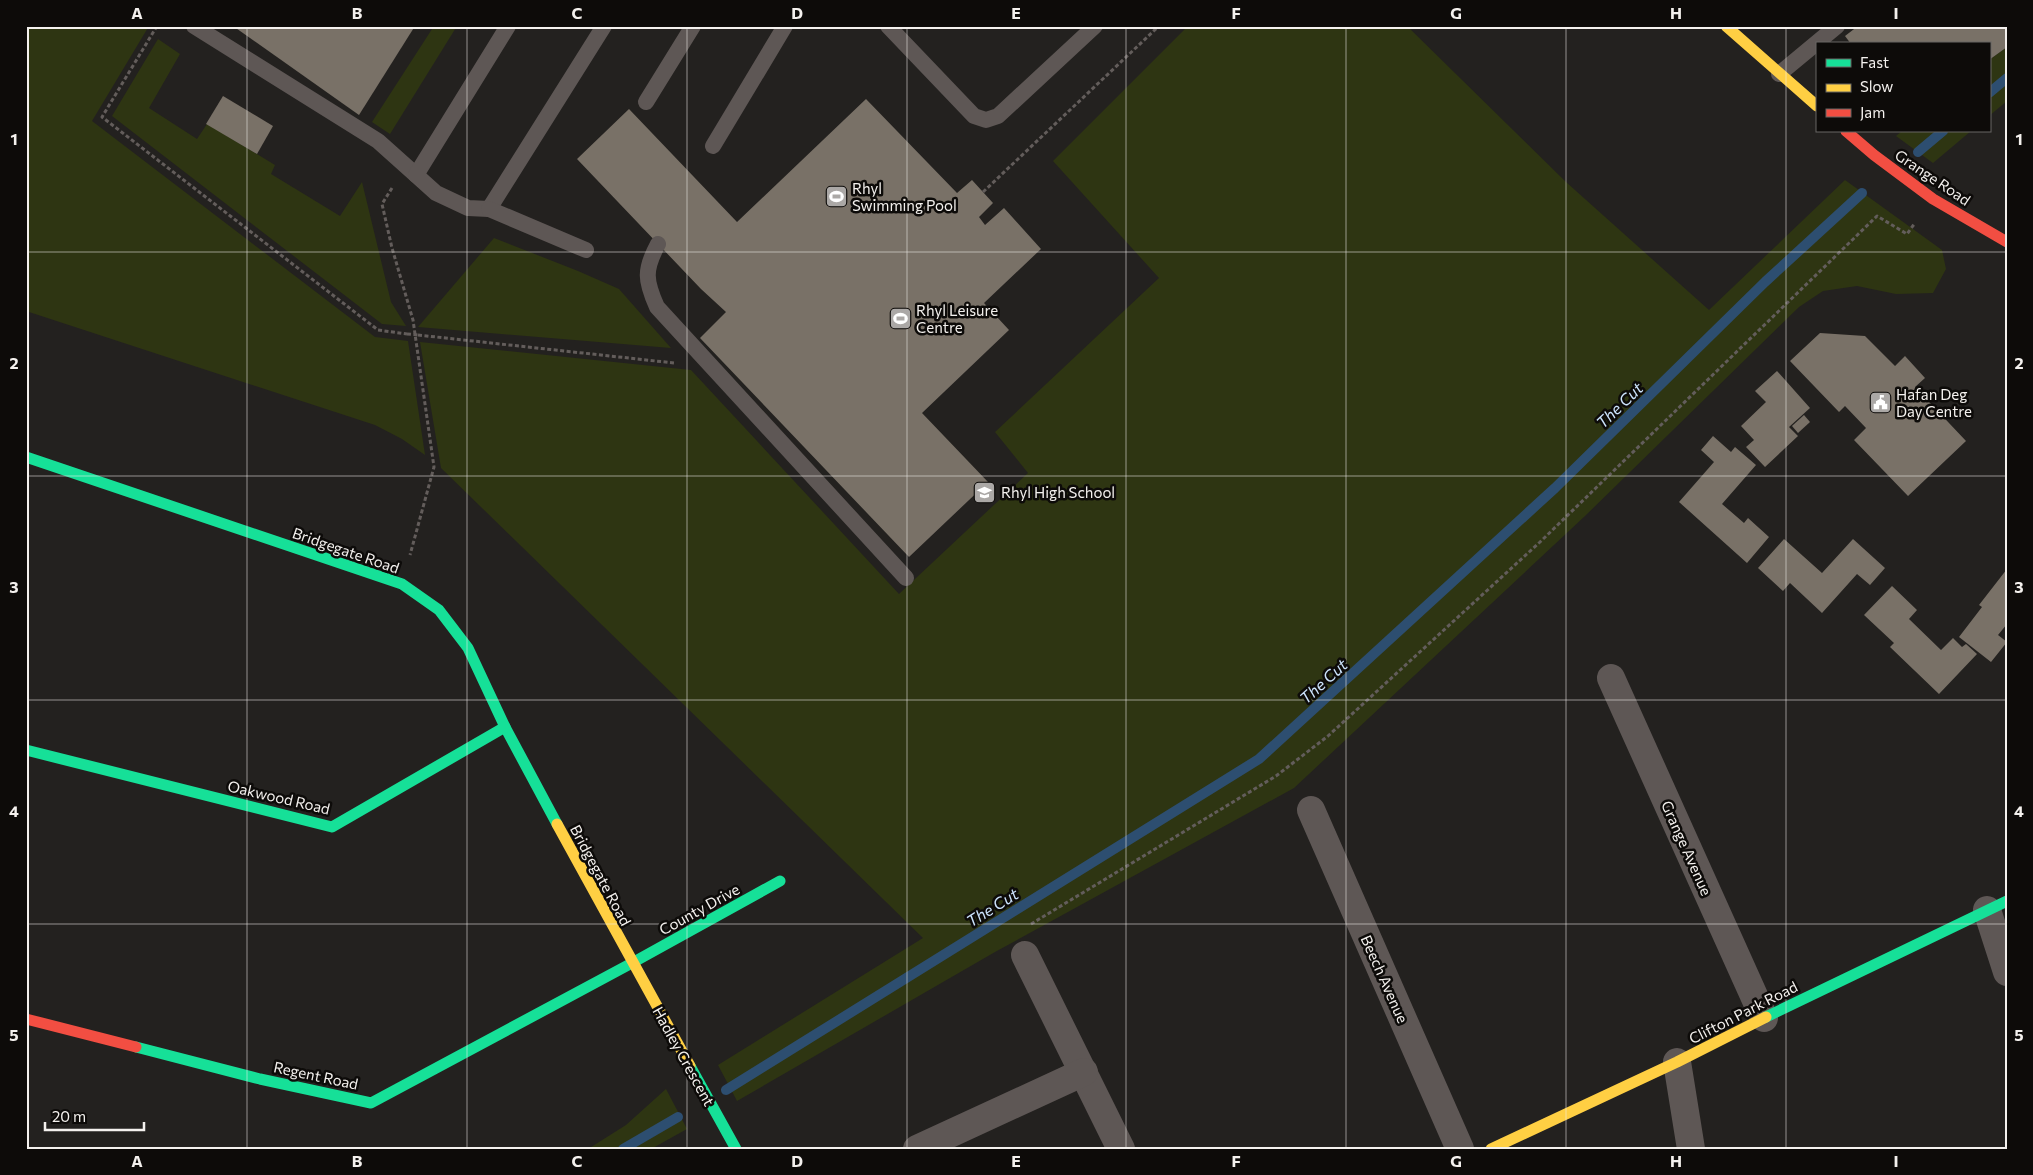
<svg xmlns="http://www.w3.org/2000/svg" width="2033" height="1175" font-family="Commissioner,sans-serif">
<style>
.green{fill:#2e3512}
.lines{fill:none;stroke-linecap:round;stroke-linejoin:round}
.stream{stroke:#2d4e70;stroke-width:10}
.building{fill:#797167}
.path{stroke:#635d5b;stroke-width:3;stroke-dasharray:4 2.5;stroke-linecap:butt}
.lane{stroke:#5e5755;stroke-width:16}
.street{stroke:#5e5755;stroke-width:28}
.fast{stroke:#16e098;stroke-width:11}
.slow{stroke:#ffcf43;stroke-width:11}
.jam{stroke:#f24e42;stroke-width:11}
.path-bridge{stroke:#635d5b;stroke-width:3;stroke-dasharray:4 2.5;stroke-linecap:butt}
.grid{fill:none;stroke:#f4f1ee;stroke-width:1;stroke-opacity:0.55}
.labels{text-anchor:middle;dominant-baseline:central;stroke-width:5;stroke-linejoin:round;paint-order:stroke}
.street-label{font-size:15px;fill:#f4f1ee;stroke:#0d0b09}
.poi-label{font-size:15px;fill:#f4f1ee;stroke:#0d0b09;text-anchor:start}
.water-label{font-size:16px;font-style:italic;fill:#cde4fd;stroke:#0d0b09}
.neatline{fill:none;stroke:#f4f1ee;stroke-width:2}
.grid-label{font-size:16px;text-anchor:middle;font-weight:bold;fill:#f4f1ee}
</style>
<rect width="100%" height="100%" fill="#23211f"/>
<g class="green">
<polygon points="26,26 149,26 92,121 375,337 408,341 425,455 402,439 375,425 26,311"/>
<polygon points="434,26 457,26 390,134 372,122"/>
<polygon points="1188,26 1407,26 1566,182 1709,310 1845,180 1942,250 1946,269 1933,293 1896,294 1857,286 1823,291 1799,307 1585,516 1294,788 995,952 737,1101 718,1065 923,938 441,468 420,342 691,370 899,594 1028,473 995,432 1159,278 1053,161"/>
<polygon points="158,39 180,54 149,108 197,139 207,124 275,165 271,174 340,216 362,182 391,302 406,326 382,324 112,116"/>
<polygon points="2007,47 2007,101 1989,116 1989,60"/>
<polygon points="1902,131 1971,131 1933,163 1896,136"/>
<polygon points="494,238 578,271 619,289 671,348 418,327"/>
<polygon points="666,1089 687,1129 651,1149 588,1149 626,1125"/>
</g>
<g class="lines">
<g class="stream">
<polyline points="1989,93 2007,78"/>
<polyline points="1918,152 1943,131"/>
<polyline points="726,1090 1259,759 1555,488 1765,282 1862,193"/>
<polyline points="623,1149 678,1117"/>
</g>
</g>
<g class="building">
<polygon points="233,26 415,26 359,115"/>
<polygon points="1858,26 2007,26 2007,47 1989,60 1989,44 1851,44 1845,36"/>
<polygon points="223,96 273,126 257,154 206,124"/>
<polygon points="866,99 957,193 972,180 993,203 979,217 985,225 1004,208 1041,249 984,303 1009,330 922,413 988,482 909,557 700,338 726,312 701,289 577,159 629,109 737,222"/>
<polygon points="1820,333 1865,336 1895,366 1905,356 1925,378 1915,387 1966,441 1908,496 1854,440 1866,428 1845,406 1839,412 1790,361"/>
<polygon points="1777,371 1810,408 1789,427 1798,436 1765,467 1746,447 1754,440 1741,426 1766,402 1755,391"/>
<polygon points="1804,415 1810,422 1798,433 1792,426"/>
<polygon points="1713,436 1731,452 1735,447 1756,465 1722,504 1744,523 1748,518 1769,537 1747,563 1679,502 1714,462 1701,450"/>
<polygon points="1784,539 1822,573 1853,539 1885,568 1870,585 1857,574 1822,613 1790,583 1783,591 1758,568"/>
<polygon points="2007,569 2007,624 1998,635 2007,642 1991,662 1959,637 1982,607 1979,605"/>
<polygon points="1892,586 1917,610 1909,619 1941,650 1953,638 1962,647 1966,644 1977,654 1939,694 1890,647 1894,643 1864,615"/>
</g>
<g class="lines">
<g class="path">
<polyline points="157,26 102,117 378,330 407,334"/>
<polyline points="392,188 382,204 392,248 413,320 434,467 410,555"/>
<polyline points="983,192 1159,26"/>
<polyline points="418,335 674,363"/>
<polyline points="1031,924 1276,776 1328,736 1540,542 1877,216 1907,234 1915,223"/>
</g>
<g class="lane">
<polyline points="194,26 378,141 416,175"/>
<polyline points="508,26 416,175 436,193 468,208 489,209 604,26"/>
<polyline points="888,26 974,116 986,120 998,116 1095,26"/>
<polyline points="1779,74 1837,26"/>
<polyline points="646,102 693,26"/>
<polyline points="713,146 785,26"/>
<polyline points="489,209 586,250"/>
<path d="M 658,244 C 644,270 645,280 657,307 L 906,578"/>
</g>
<g class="street">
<polyline points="1611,678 1764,1018"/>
<polyline points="1311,810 1460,1149"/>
<polyline points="1987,910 2007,972"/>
<polyline points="1025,955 1121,1149"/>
<polyline points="1677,1062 1691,1149"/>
<polyline points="917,1149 1084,1072"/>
</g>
<g class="fast">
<polyline points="26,457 402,584 439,610 468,648 505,727 557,824"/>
<polyline points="26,750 332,827 505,727"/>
<polyline points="1766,1017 2007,901"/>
<polyline points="136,1047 260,1079 371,1103 632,963 780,881"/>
<polyline points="690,1066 736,1149"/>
</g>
<g class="slow">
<polyline points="1726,26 1817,106"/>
<polyline points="557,824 690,1066"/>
<polyline points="1491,1149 1677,1062 1766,1017"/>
</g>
<g class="jam">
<polyline points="1846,131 1874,155 1933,199 2007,242"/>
<polyline points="26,1019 136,1047"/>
</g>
<polyline class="path-bridge" points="407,334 418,335"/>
</g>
<path class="grid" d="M 247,26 L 247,1149M 467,26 L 467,1149M 687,26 L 687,1149M 907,26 L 907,1149M 1126,26 L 1126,1149M 1346,26 L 1346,1149M 1566,26 L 1566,1149M 1786,26 L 1786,1149M 26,252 L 2007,252M 26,476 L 2007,476M 26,700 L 2007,700M 26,924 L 2007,924"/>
<defs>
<symbol id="stadium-square" viewBox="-11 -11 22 22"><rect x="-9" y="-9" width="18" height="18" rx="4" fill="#aba8a6" stroke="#0d0b09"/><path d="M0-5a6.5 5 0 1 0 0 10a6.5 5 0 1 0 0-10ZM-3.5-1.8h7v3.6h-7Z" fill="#fff"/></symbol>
<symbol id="civic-square" viewBox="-11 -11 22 22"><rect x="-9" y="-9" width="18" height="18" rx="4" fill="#aba8a6" stroke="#0d0b09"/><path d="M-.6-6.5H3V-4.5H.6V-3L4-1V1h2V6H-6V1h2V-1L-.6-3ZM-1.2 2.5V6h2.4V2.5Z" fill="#fff"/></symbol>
<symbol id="school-square" viewBox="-11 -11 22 22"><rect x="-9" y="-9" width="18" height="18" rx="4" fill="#aba8a6" stroke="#0d0b09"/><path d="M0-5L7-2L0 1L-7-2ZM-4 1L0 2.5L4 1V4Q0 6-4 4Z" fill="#fff"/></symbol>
</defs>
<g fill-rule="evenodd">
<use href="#stadium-square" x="824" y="184" width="25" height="25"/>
<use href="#stadium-square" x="888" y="306" width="25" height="25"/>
<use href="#civic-square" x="1868" y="390" width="25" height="25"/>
<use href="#school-square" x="972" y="480" width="25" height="25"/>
</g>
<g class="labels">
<g class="street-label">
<text transform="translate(1933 177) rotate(34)">Grange Road</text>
<text transform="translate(346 550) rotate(19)">Bridgegate Road</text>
<text transform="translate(279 797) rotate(13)">Oakwood Road</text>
<text transform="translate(1687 848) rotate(66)">Grange Avenue</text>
<text transform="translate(601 875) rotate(62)">Bridgegate Road</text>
<text transform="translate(699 909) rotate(-29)">County Drive</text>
<text transform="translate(1385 979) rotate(66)">Beech Avenue</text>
<text transform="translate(1743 1012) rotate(-27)">Clifton Park Road</text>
<text transform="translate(684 1056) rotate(61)">Hadley Crescent</text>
<text transform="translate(316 1075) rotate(12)">Regent Road</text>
</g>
<g class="poi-label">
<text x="852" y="188">Rhyl<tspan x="852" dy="17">Swimming Pool</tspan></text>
<text x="916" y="310">Rhyl Leisure<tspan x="916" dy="17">Centre</tspan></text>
<text x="1896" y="394">Hafan Deg<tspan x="1896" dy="17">Day Centre</tspan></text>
<text x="1001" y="492">Rhyl High School</text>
</g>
<g class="water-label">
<text transform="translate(1619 405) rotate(-44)">The Cut</text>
<text transform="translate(1323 681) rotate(-42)">The Cut</text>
<text transform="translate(992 907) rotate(-32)">The Cut</text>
</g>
</g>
<rect width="2033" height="1175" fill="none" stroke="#0d0b09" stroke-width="55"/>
<rect x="1816" y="42" width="175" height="90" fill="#0d0b09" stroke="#696765"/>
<rect x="1826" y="59" width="25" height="8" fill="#16e098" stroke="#696765"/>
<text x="1860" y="68" font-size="15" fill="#f4f1ee">Fast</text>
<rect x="1826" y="84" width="25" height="8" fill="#ffcf43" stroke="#696765"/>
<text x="1860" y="92" font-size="15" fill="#f4f1ee">Slow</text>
<rect x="1826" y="109" width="25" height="8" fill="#f24e42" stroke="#696765"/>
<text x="1860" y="118" font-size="15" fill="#f4f1ee">Jam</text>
<path d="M45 1122v8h99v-8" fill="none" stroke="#f4f1ee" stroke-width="2.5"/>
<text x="52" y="1122" font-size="15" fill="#f4f1ee" stroke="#0d0b09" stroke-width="4" paint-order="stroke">20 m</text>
<rect x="28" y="28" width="1978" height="1120" class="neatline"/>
<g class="grid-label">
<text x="137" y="19">A</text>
<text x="357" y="19">B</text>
<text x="577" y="19">C</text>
<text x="797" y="19">D</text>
<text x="1016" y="19">E</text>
<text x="1236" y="19">F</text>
<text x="1456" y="19">G</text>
<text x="1676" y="19">H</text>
<text x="1896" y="19">I</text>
<text x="14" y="145">1</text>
<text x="2019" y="145">1</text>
<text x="14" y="369">2</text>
<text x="2019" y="369">2</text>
<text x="14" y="593">3</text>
<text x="2019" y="593">3</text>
<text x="14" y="817">4</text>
<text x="2019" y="817">4</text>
<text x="14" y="1041">5</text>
<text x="2019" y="1041">5</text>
<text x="137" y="1167">A</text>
<text x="357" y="1167">B</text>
<text x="577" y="1167">C</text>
<text x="797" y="1167">D</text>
<text x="1016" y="1167">E</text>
<text x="1236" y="1167">F</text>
<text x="1456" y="1167">G</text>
<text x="1676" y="1167">H</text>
<text x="1896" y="1167">I</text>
</g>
</svg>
